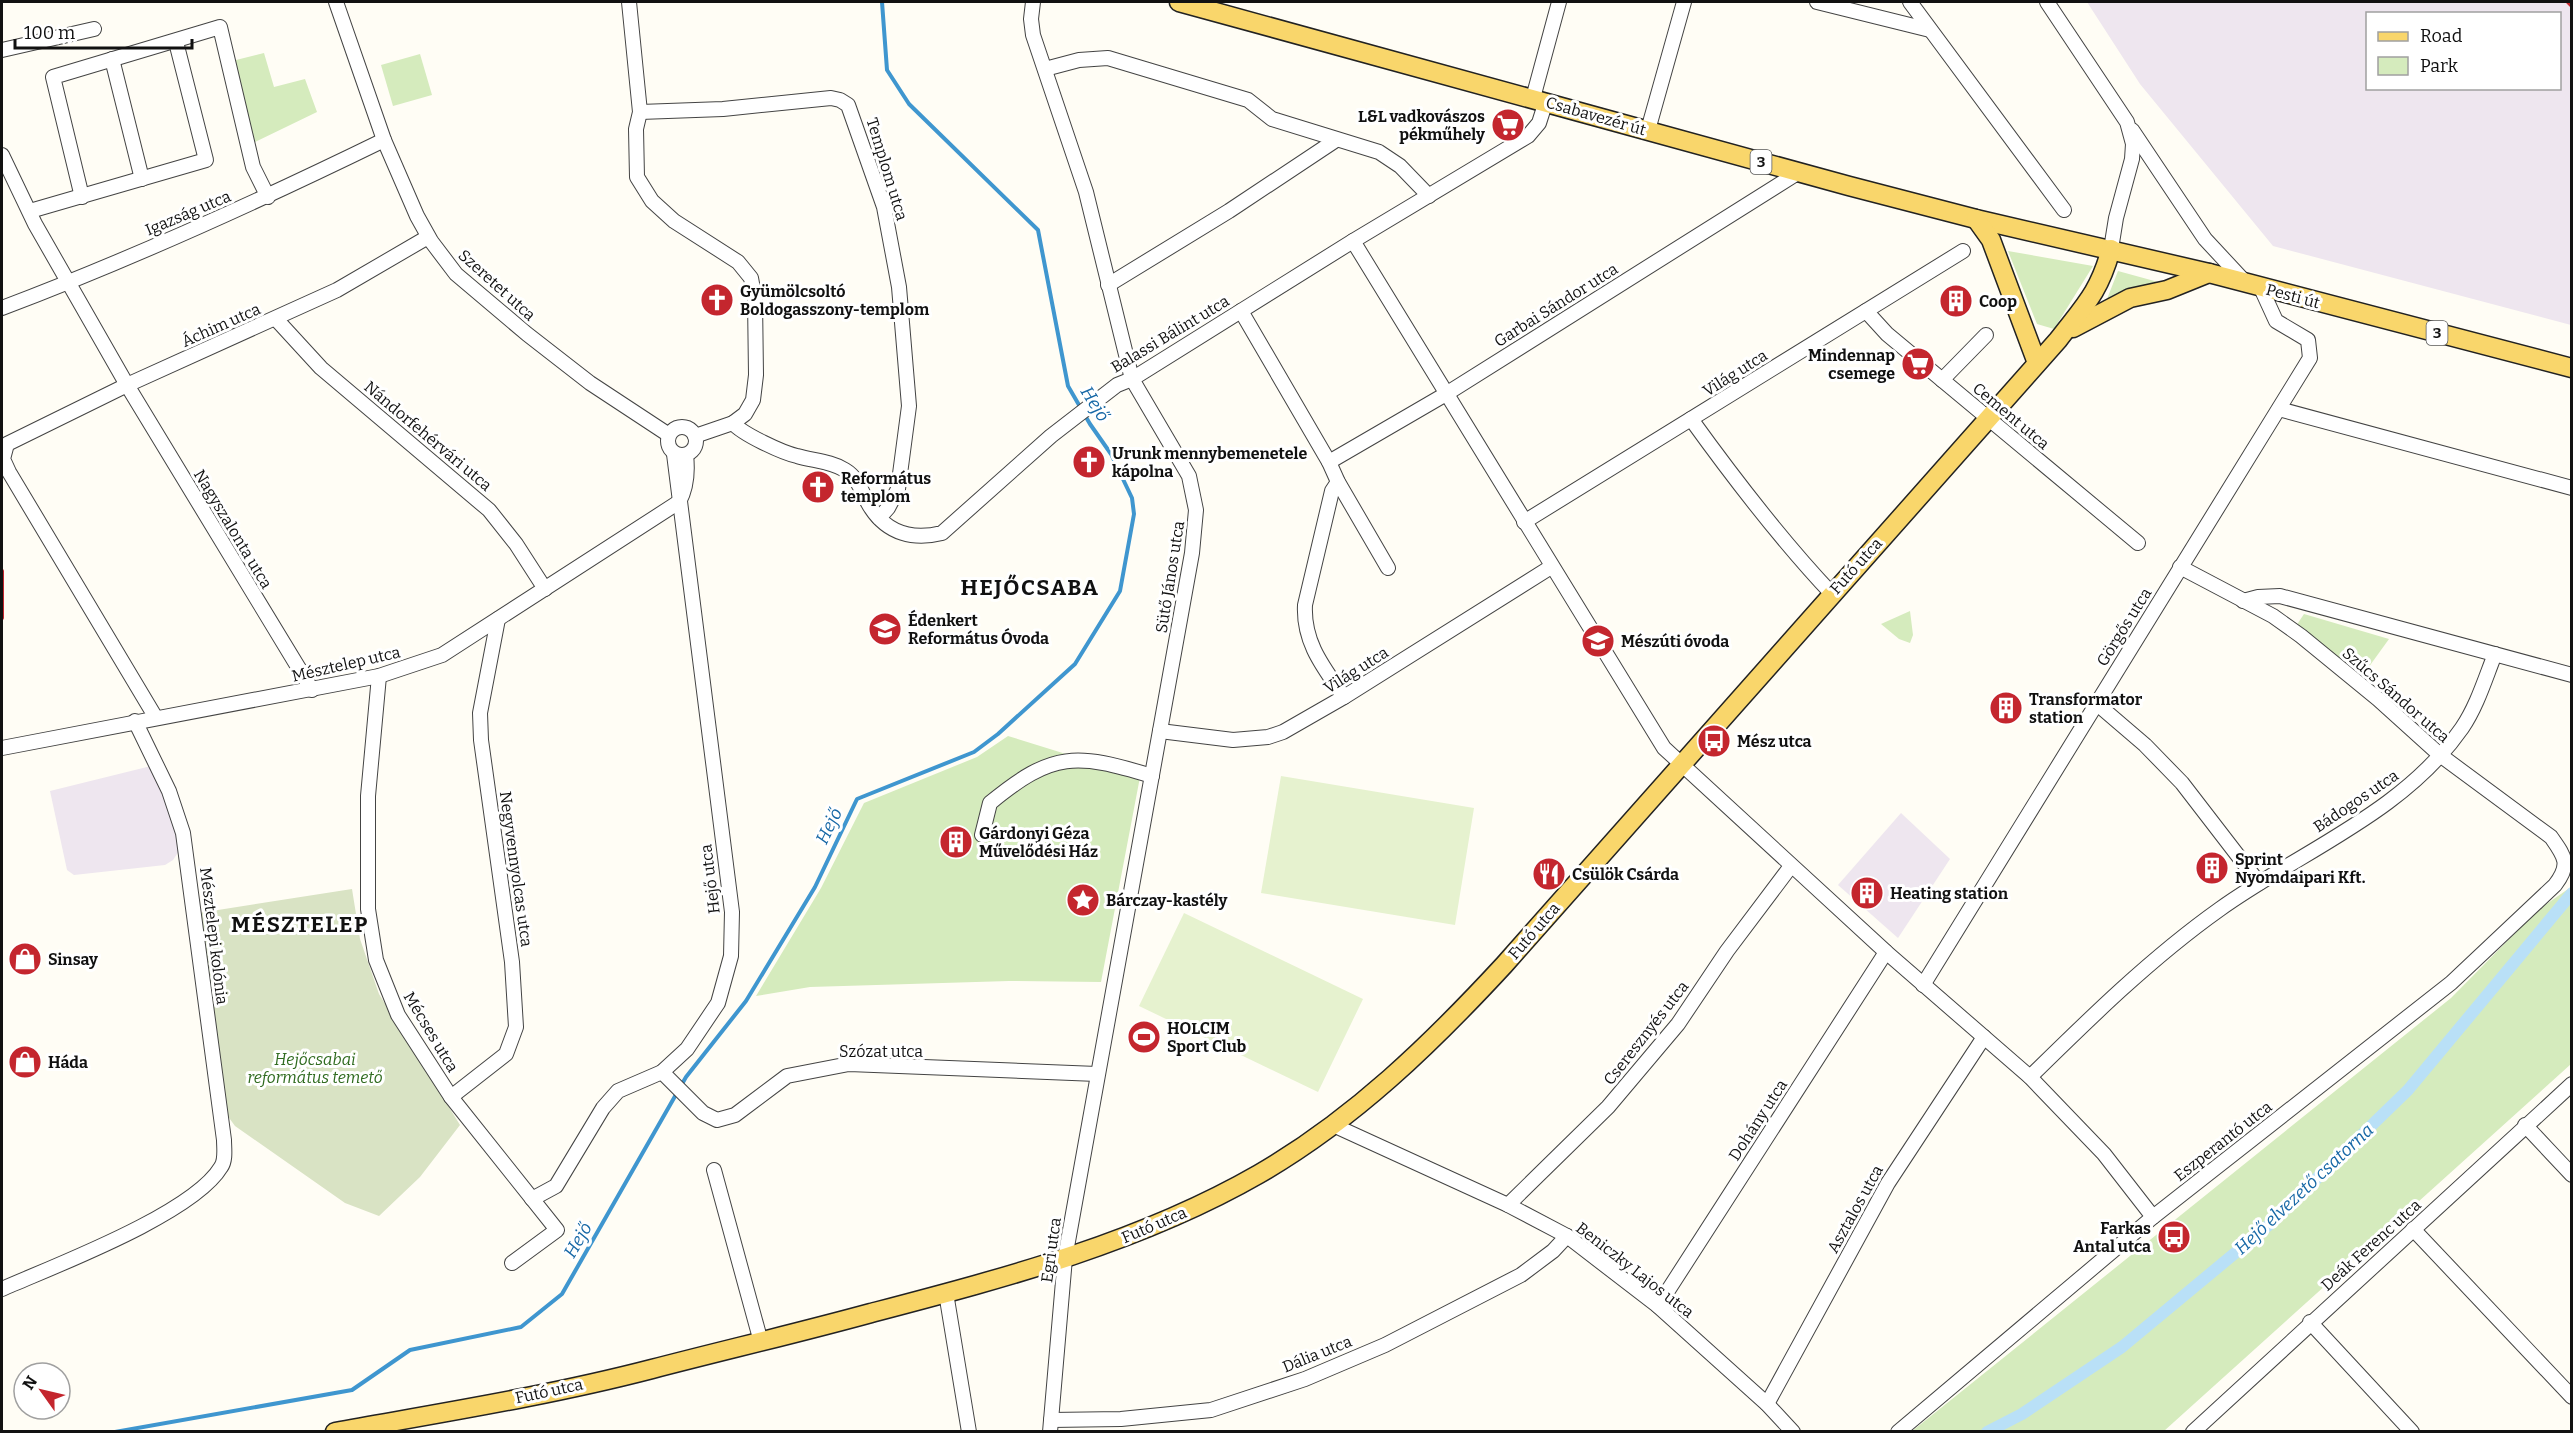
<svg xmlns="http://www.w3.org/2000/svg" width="2573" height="1433" font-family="Bitter,serif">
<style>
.industrial{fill:#eee6ef;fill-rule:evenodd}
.green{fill:#d5ebbd}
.cemetery{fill:#d9e3c4}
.pitch{fill:#e6f2cf}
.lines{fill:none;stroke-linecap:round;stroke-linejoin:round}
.stream{stroke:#3f96cf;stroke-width:4}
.canal{stroke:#b9e0f7;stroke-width:12}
.minor-casing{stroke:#444;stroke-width:16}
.major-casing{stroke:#222;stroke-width:21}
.minor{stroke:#fff;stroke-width:14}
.major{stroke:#f9d66b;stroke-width:18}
.rail{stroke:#c4262e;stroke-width:4}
.labels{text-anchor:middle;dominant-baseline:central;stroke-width:6;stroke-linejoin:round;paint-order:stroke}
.shield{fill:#fff;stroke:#585858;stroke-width:1.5}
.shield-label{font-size:15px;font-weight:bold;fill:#111}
.poi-label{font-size:16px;font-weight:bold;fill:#111;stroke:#fff;text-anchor:start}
.street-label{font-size:16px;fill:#111;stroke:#fff}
.park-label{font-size:16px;font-style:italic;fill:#2f6b1f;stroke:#fff}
.water-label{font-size:18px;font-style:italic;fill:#1768a6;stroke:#fff}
.district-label{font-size:22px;font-weight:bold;letter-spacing:1.5px;fill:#111;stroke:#fff}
</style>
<rect width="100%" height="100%" fill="#fffdf5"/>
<g class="industrial">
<path d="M 2087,2 L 2571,2 L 2571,325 L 2273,246 L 2140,84 ZM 2368,14 L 2560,14 L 2560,88 L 2368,88 Z"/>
<polygon points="151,766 170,805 179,851 173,860 165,865 74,875 67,870 50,791"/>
<polygon points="1901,813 1950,859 1898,938 1838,885"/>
</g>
<g class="green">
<polygon points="264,53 274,87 305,79 317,112 251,144 232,61"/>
<polygon points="420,54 432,95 393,106 381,65"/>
<polygon points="2008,251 2093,266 2054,329 2037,324"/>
<polygon points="2118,271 2169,285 2105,304"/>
<polygon points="1910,611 1913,635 1910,643 1899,639 1881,624"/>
<polygon points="2304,614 2389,639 2363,675 2296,626"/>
<polygon points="1008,736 1140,777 1101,982 1009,981 810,987 756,996 821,888 864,803 977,757"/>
<polygon points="2571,887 2571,1064 2164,1431 1911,1432 2451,998 2538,910"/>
</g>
<polygon class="cemetery" points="352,889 360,939 379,994 460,1125 420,1177 379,1216 345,1203 235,1126 227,1115 199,913"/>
<g class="pitch">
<polygon points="1281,776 1474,808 1455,925 1261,893"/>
<polygon points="1184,913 1363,999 1318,1092 1139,1006"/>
</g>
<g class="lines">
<polyline class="stream" points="115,1432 352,1390 410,1350 521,1327 562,1294 686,1077 746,1001 815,887 857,799 974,752 998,734 1075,664 1120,591 1134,514 1132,498 1111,454 1090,424 1068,386 1038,230 909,104 887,70 882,2"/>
<polyline class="canal" points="1987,1432 2022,1414 2122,1347 2270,1224 2408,1090 2572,893"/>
<defs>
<g id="minor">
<polyline points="336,2 384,140 417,216 431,241 456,274 527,334 590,383 669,435"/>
<polyline points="629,2 640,112 636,129 637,177 652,201 674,221 738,262 751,278 755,300 756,375 753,400 745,414 733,423"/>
<polyline points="1033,2 1031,19 1033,35 1086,192 1132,379 1189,476 1196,510 1192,553 1065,1258 1050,1432"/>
<polyline points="1817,2 1930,30"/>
<polyline points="1910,2 2064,210"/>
<polyline points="2047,2 2127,122 2133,144 2132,159 2116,218 2111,249"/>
<polyline points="2,50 94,29"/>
<polyline points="112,59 142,179"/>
<polyline points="1045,69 1079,60 1108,58 1248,100 1272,119 1379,152 1400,166 1429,196"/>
<polyline points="1533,98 1559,2"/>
<polyline points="640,112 723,109 831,98 840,100 848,105 884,207 899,287 909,406 898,489 888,508 879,518"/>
<polyline points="1648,130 1684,2"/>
<polyline points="2132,130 2205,239 2245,282"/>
<polyline points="2,155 35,224 127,385 312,690"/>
<polyline points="82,197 53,77 220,27 253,167 268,197"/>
<polyline points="30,211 206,160 176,42"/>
<polyline points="1353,241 1664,748 1886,952 2030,1077 2104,1154 2153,1217"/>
<polyline points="1108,285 1229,211 1336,140"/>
<path d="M 2,308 C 132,259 259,201 384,140"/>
<polyline points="1241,311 1329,462 1338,482 1388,568"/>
<polyline points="1866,311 1887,334 2138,543"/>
<polyline points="276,319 321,368 489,510 516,544 545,589"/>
<polyline points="1942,380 1986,335"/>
<polyline points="2279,409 2572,488"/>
<path d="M 1691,419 C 1735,480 1780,539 1832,594"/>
<circle cx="682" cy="441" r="14"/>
<path d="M 695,436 L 733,423 C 742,434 783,453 797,456 C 814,461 830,461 845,470 C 860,479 862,495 871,508 C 888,534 914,540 942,533 L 1051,436 L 1117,385 L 1132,379 L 1353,241 L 1528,136 L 1539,123 L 1546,101"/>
<polyline points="1329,462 1446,394 1799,172"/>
<path d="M 1338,482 L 1332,491 L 1305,605 C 1303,643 1324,668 1344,697"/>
<polyline points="1524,522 1963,251"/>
<polyline points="2243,601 2258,597 2280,596 2572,675"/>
<polyline points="379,676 368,796 368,909 376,960 398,1015 451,1097 557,1230 512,1263"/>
<polyline points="2096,703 2145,745 2182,783 2259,883"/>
<polyline points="156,718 9,472 3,459 7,444 127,385 337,290 428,237"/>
<polyline points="1160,731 1233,740 1268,737 1283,732 1344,697 1551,567"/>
<path d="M 2,748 L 379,676 L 442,655 L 679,502 C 687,487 688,472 686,455"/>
<path d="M 982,835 L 990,803 C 1053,751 1076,753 1152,776"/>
<polyline points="1923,985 2310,358 2308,340 2276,321 2260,286"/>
<polyline points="662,1072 703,1113 717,1120 735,1115 787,1076 849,1064 1097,1074"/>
<path d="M 2030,1077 C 2090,1018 2151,958 2220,909 C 2301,851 2403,813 2462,728 C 2477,706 2485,679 2495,654"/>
<polyline points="451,1097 506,1054 516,1027 512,962 481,740 480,713 498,619"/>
<polyline points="1333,1125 1508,1205 1567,1236 1658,1306 1767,1404 1793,1432"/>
<polyline points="2525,1125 2572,1175"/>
<polyline points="714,1170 761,1342"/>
<polyline points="532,1199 556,1186 603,1108 618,1091 662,1072 687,1049 718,1003 731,956 732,912 674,454"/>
<polyline points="1508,1205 1608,1107 1678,1024 1727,951 1791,866"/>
<polyline points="2413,1229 2572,1397"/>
<path d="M 2,1289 C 54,1266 193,1214 221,1167 C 226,1160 224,1148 224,1140 L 183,833 L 169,791 L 135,721"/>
<polyline points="946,1293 969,1432"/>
<polyline points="1658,1306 1886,952"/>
<polyline points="2310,1322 2412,1432"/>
<polyline points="1767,1404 1888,1183 1984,1037"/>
<polyline points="1051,1420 1121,1419 1211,1410 1305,1379 1385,1345 1521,1275 1553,1251 1567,1236"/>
<path d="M 1898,1432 L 2153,1217 L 2451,983 L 2555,885 C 2571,864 2565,857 2551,837 L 2440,755 L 2378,699 L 2301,636 L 2273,616 L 2180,567"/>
<polyline points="2193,1432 2572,1084"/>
</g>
<g id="major">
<polyline points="1179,2 1849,186 1976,219 2209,273 2572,368"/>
<polyline points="1976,219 1991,240 2037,363"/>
<polyline points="2073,328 2130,298 2167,290 2209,273"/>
<path d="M 335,1432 C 440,1413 548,1396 652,1369 C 725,1350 798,1333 871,1313 C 1004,1278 1139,1243 1259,1174 C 1354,1119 1431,1044 1504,965 L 2058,340 C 2084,306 2099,293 2111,249"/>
</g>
</defs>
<use href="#minor" class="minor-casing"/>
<use href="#major" class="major-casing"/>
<use href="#minor" class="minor"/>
<use href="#major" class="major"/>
<g class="rail">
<polyline points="2568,2 2572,6"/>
<polyline points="2,571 2,618"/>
</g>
</g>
<defs>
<symbol id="supermarket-disc" viewBox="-11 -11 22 22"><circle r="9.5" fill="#c4262e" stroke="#fff"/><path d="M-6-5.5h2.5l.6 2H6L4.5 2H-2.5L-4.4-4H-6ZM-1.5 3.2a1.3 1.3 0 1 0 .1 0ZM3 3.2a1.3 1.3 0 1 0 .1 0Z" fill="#fff"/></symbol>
<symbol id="church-disc" viewBox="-11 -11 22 22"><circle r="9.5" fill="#c4262e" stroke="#fff"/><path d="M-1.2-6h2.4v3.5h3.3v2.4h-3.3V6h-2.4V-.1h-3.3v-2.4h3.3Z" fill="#fff"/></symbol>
<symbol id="building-disc" viewBox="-11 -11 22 22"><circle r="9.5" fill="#c4262e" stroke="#fff"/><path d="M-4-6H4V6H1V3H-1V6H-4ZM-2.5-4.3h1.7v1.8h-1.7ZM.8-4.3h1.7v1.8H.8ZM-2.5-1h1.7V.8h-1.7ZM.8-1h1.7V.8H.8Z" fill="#fff"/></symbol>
<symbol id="school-disc" viewBox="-11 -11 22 22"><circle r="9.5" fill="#c4262e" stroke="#fff"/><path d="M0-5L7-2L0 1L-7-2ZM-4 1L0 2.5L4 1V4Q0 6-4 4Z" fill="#fff"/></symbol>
<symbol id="bus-disc" viewBox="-11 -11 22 22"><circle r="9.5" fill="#c4262e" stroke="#fff"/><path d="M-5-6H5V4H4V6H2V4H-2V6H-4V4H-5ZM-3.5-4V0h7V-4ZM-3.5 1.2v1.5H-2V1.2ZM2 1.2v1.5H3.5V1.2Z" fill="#fff"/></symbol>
<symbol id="restaurant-disc" viewBox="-11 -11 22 22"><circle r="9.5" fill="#c4262e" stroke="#fff"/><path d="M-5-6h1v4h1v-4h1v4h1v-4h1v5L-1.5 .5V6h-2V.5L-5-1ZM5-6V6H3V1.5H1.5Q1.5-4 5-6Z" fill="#fff"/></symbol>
<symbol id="sight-disc" viewBox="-11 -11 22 22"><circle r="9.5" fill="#c4262e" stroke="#fff"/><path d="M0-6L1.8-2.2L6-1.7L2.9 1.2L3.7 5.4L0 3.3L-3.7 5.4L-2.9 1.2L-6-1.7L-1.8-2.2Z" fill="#fff"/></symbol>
<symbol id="shop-disc" viewBox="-11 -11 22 22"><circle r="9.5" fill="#c4262e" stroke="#fff"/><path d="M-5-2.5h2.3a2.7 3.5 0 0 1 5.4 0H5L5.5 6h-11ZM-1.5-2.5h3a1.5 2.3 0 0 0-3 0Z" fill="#fff"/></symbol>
<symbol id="stadium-disc" viewBox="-11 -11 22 22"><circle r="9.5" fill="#c4262e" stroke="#fff"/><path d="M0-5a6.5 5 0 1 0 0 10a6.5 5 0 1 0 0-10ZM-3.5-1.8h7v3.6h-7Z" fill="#fff"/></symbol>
</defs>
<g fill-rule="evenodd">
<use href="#supermarket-disc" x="1489" y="106" width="38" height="38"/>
<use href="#church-disc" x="698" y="281" width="38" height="38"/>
<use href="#building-disc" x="1937" y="282" width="38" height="38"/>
<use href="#supermarket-disc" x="1899" y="345" width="38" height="38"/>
<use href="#church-disc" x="1070" y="443" width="38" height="38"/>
<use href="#church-disc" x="799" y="468" width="38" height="38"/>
<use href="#school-disc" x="866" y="610" width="38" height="38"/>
<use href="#school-disc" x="1579" y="622" width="38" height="38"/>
<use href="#building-disc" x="1987" y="689" width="38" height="38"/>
<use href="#bus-disc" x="1695" y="722" width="38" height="38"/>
<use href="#building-disc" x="937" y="823" width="38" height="38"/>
<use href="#building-disc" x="2193" y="849" width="38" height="38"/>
<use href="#restaurant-disc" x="1530" y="855" width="38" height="38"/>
<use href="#building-disc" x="1848" y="874" width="38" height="38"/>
<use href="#sight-disc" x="1064" y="881" width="38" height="38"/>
<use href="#shop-disc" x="6" y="940" width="38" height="38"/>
<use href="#stadium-disc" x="1125" y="1018" width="38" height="38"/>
<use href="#shop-disc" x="6" y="1043" width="38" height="38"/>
<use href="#bus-disc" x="2155" y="1218" width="38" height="38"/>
</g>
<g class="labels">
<g class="shield">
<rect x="1750.5" y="150" width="21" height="24" rx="4.5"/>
<rect x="2426.5" y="321" width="21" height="24" rx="4.5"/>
</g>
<g class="shield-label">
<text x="1761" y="162">3</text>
<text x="2437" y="333">3</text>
</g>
<g class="poi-label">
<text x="1485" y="116" text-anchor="end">L&amp;L vadkovászos<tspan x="1485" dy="18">pékműhely</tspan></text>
<text x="740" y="291">Gyümölcsoltó<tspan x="740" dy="18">Boldogasszony-templom</tspan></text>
<text x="1979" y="301">Coop</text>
<text x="1895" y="355" text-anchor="end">Mindennap<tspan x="1895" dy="18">csemege</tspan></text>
<text x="1112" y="453">Urunk mennybemenetele<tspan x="1112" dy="18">kápolna</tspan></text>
<text x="841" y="478">Református<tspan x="841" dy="18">templom</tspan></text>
<text x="908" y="620">Édenkert<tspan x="908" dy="18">Református Óvoda</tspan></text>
<text x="1621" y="641">Mészúti óvoda</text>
<text x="2029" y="699">Transformator<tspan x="2029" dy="18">station</tspan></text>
<text x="1737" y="741">Mész utca</text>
<text x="979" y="833">Gárdonyi Géza<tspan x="979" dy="18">Művelődési Ház</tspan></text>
<text x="2235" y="859">Sprint<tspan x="2235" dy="18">Nyomdaipari Kft.</tspan></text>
<text x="1572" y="874">Csülök Csárda</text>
<text x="1890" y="893">Heating station</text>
<text x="1106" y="900">Bárczay-kastély</text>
<text x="48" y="959">Sinsay</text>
<text x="1167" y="1028">HOLCIM<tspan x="1167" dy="18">Sport Club</tspan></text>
<text x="48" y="1062">Háda</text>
<text x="2151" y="1228" text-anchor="end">Farkas<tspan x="2151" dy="18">Antal utca</tspan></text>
</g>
<g class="street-label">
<text transform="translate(1596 116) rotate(16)">Csabavezér út</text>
<text transform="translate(887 169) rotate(73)">Templom utca</text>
<text transform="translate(188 213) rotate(-23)">Igazság utca</text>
<text transform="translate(497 285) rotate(42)">Szeretet utca</text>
<text transform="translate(2293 296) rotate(15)">Pesti út</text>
<text transform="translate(1556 305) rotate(-32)">Garbai Sándor utca</text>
<text transform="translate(221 325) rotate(-24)">Áchim utca</text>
<text transform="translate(1170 334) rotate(-31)">Balassi Bálint utca</text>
<text transform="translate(1735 373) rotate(-32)">Világ utca</text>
<text transform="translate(2011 416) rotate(40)">Cement utca</text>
<text transform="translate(428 436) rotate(40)">Nándorfehérvári utca</text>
<text transform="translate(233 529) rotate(59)">Nagyszalonta utca</text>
<text transform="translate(1856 566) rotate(-48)">Futó utca</text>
<text transform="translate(1170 577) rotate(-81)">Sütő János utca</text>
<text transform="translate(2124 627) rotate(-58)">Görgős utca</text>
<text transform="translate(346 664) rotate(-13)">Mésztelep utca</text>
<text transform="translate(1356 670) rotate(-32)">Világ utca</text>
<text transform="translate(2396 695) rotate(41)">Szűcs Sándor utca</text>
<text transform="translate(2356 801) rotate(-34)">Bádogos utca</text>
<text transform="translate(516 869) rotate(82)">Negyvennyolcas utca</text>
<text transform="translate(710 879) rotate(-97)">Hejő utca</text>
<text transform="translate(1534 931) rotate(-49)">Futó utca</text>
<text transform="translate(214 936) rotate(83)">Mésztelepi kolónia</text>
<text transform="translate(431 1032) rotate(59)">Mécses utca</text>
<text transform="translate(1646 1033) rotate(-52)">Cseresznyés utca</text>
<text x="881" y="1051">Szózat utca</text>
<text transform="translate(1758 1120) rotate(-57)">Dohány utca</text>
<text transform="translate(2223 1141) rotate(-38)">Eszperantó utca</text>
<text transform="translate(1855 1209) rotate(-61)">Asztalos utca</text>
<text transform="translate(1154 1225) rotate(-23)">Futó utca</text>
<text transform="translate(2371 1245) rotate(-42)">Deák Ferenc utca</text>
<text transform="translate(1051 1250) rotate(-82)">Egri utca</text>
<text transform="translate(1635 1270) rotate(38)">Beniczky Lajos utca</text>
<text transform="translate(1317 1354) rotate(-22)">Dália utca</text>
<text transform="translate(549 1391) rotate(-12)">Futó utca</text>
</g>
<g class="park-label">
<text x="315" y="1059">Hejőcsabai<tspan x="315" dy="18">református temető</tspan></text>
</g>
<g class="water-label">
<text transform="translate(1095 404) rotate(58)">Hejő</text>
<text transform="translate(829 826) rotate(-64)">Hejő</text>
<text transform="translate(2304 1189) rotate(-43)">Hejő elvezető csatorna</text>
<text transform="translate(578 1240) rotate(-60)">Hejő</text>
</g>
<g class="district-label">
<text x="1030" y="587">HEJŐCSABA</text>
<text x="300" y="924">MÉSZTELEP</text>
</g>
</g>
<rect width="2573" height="1433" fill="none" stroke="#111111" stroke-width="6"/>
<rect x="2366" y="12" width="195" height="78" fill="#ffffff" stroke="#a0a0a0" stroke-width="1.5"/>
<rect x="2378" y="32" width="30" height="9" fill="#f9d66b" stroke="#a0a0a0" stroke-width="1.5"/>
<text x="2420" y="42" font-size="18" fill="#111111">Road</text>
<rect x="2378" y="57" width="30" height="18" fill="#d5ebbd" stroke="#a0a0a0" stroke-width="1.5"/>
<text x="2420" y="72" font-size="18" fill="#111111">Park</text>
<g transform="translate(42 1391) rotate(304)"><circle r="28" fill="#ffffff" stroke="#a0a0a0" stroke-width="1.5"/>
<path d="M0-4.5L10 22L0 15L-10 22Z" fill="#c4262e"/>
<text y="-9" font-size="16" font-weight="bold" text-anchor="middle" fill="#111111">N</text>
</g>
<path d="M15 39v9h177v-9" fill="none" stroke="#111111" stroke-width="3"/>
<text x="24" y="39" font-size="18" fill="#111111" stroke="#ffffff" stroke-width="4.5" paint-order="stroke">100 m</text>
</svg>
